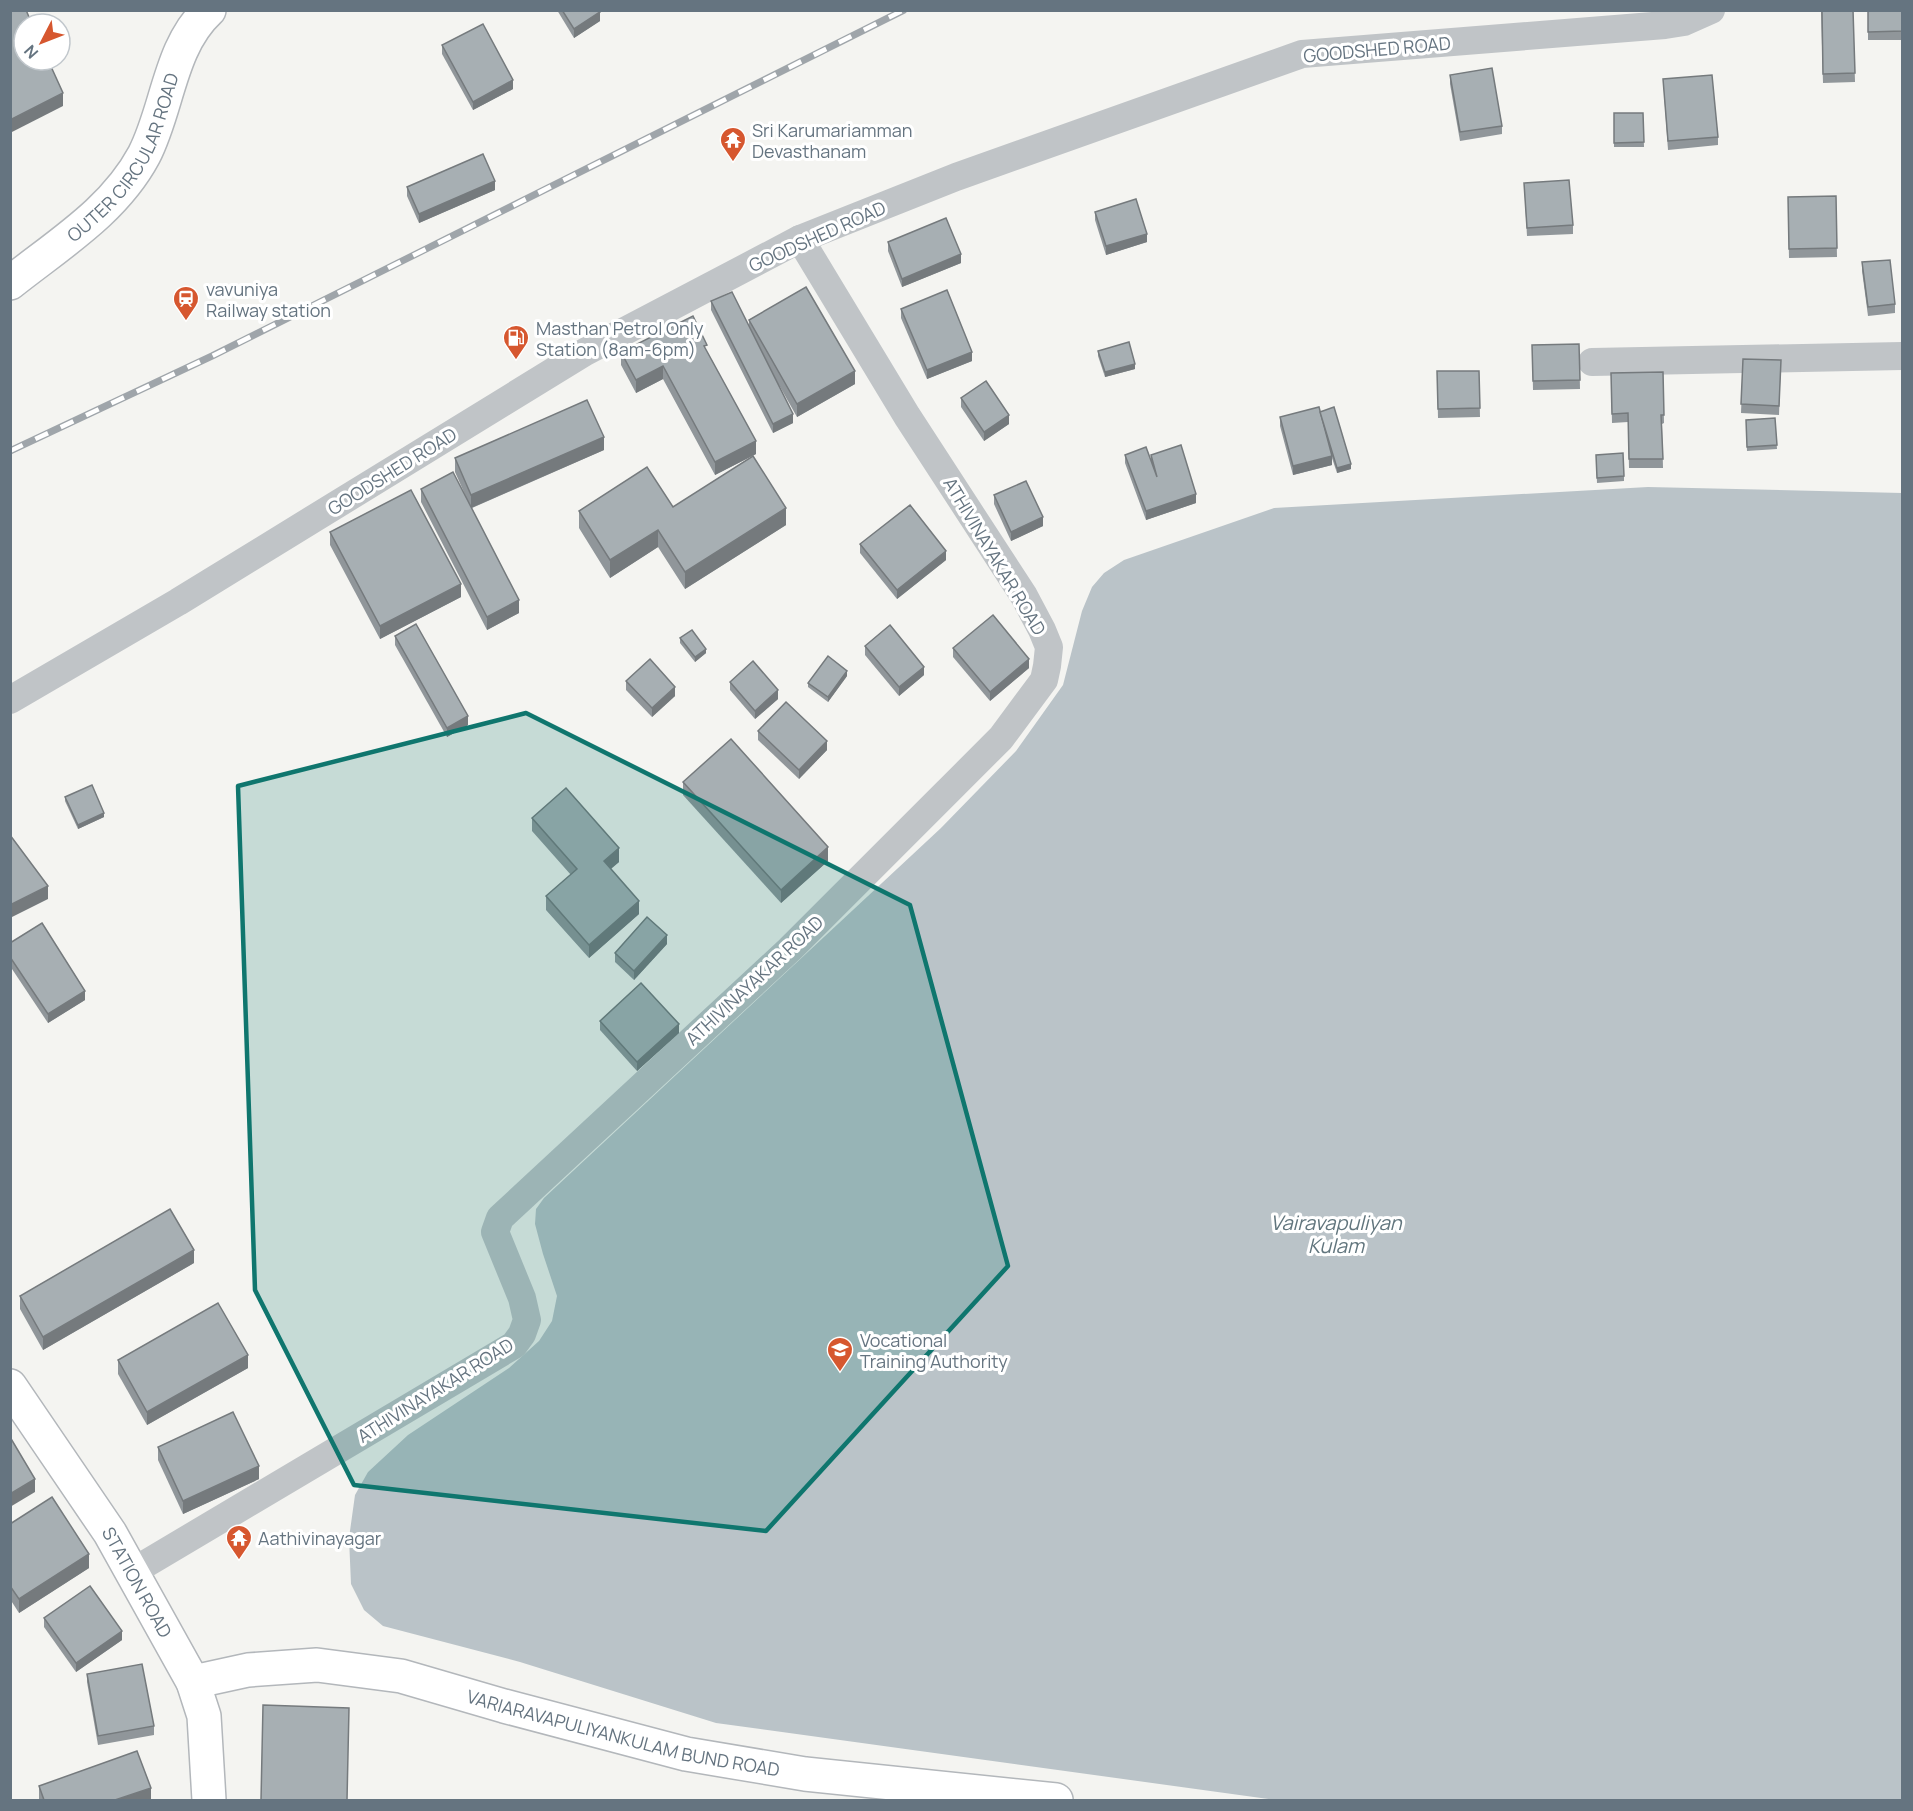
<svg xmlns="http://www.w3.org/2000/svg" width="1913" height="1811" font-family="Manrope,sans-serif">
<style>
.water{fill:#bac3c8}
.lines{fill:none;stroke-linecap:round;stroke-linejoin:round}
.secondary-casing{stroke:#b3b7bb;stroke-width:36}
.street{stroke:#c0c4c7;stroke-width:28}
.secondary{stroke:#fff;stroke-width:33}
.rail-casing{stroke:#9fa5aa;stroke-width:7}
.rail{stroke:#fff;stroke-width:4.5;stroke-dasharray:14;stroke-linecap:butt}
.wall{fill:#90969a}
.shaded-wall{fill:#757a7d}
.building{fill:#a7afb3;stroke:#757a7d;stroke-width:1.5}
.marked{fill:#0f766e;fill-opacity:0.2;stroke:#0f766e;stroke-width:4.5;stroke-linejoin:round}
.labels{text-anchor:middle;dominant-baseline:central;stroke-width:6;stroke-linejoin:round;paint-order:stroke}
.street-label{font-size:18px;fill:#657480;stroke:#fff}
.poi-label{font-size:18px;fill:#657480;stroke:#fff;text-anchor:start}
.water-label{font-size:20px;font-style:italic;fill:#61757d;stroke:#fff}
</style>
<rect width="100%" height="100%" fill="#f4f4f1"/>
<polygon class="water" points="1648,487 1902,493 1902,1800 1276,1800 716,1723 520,1662 383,1626 364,1610 351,1584 349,1538 355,1495 368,1472 408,1435 509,1368 539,1341 552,1321 557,1296 543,1254 535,1224 536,1209 544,1198 941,828 1016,751 1063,685 1082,611 1092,587 1104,573 1124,560 1274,508"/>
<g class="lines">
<defs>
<g id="secondary">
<path id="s1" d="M 10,283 C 59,244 114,211 144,155 C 168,109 169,47 209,10"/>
<path id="s2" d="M 10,1386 L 110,1533 L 193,1682 L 204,1716 L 209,1800"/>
<path id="s3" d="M 193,1682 L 248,1670 L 317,1665 L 401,1676 L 504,1706 L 686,1754 L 805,1774 L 1056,1800"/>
</g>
</defs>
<use href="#secondary" class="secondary-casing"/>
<g class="street">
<polyline points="1592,362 1902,356"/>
<polyline points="10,700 178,602 585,352 800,239 956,177 1302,54 1665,25 1684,22 1711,10"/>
<polyline points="132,1572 514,1345 522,1334 527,1320 522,1298 495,1232 500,1218 790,949 1001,738 1044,680 1047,666 1049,647 1042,630 1024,596 907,416 800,239"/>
</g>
<use href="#secondary" class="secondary"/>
<defs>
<polyline id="rail" points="10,451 212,356 904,10"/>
</defs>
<use href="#rail" class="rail-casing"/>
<use href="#rail" class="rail"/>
</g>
<g class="wall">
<polygon points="557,10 599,10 600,21 574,38"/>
<polygon points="1821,10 1853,10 1855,82 1823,83"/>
<rect x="1868" y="10" width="34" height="30"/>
<polygon points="442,45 513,89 473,110 442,54"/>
<polygon points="1450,75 1502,126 1502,134 1460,141 1450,84"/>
<polygon points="1663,79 1718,137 1718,145 1668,150"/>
<polygon points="1614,113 1643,113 1644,147 1614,147"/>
<polygon points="1524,183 1573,225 1573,234 1527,236"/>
<polygon points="407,187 495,190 419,223 407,196"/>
<polygon points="1836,196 1837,257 1789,258 1788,197"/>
<polygon points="1095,212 1147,242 1106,255 1095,220"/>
<polygon points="888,242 961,263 902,287 888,251"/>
<polygon points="1862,262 1895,304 1895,313 1868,316 1862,271"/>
<polygon points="711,301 749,325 749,320 855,384 797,417 779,385 793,423 773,433 711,310"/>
<polygon points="901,309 972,361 927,379 901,318"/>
<polygon points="1579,344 1580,389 1533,390 1532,345"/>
<polygon points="1098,351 1135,369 1105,377 1098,356"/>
<polygon points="621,352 707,352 756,454 715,475 663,379 636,393 621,365"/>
<polygon points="1743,359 1781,360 1779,415 1741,413"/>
<polygon points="1437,371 1479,371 1480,417 1438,418"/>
<polygon points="1663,372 1664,423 1662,424 1663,468 1629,468 1628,422 1612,423 1611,373"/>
<polygon points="961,398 1009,424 984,441 961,407"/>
<polygon points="1320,412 1351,469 1337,473 1332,458 1332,465 1293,475 1280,426 1280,417"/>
<polygon points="1775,418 1777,449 1747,451 1746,420"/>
<polygon points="604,450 472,508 519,613 487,630 421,502 421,489 467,499 455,472 455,458"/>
<polygon points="1125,455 1151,461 1151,455 1196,503 1146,520 1125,463"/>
<polygon points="1596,455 1624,476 1624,481 1597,483"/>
<polygon points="994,495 1043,526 1011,541 994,504"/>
<polygon points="673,507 786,525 685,589 658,547 610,578 579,528 579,511"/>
<polygon points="330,532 461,597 380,639 330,545"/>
<polygon points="860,544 946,560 897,599 860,553"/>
<polygon points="395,636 468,725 447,737 395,645"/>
<polygon points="680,638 706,653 695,662 680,643"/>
<polygon points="865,646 924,675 899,696 865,655"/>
<polygon points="953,648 1029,668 990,701 953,657"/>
<polygon points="847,676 828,702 808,687 808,683"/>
<polygon points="626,681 675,696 652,717 626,690"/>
<polygon points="730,682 778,699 755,719 730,690"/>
<polygon points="758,731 827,750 799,779 758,740"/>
<polygon points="683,782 828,861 781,903 683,795"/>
<polygon points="65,797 104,817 78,829 65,801"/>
<polygon points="532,818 619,862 610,869 639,914 589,958 546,910 546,896 571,875 532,831"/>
<polygon points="10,943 85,1000 48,1023 10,966"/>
<polygon points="667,944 634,980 615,962 615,953"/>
<polygon points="600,1021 679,1033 637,1071 600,1030"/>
<polygon points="194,1263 43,1350 20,1309 20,1296"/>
<polygon points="118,1360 248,1368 147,1425 118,1374"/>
<polygon points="158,1447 259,1479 183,1514 158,1460"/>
<polygon points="10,1524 89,1568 19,1613 10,1599"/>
<polygon points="44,1618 122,1640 76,1672 44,1627"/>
<polygon points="87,1674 154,1726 154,1735 98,1745 87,1682"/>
<polygon points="39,1786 151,1800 39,1800"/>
</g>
<g class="shaded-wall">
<polygon points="600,12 600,21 574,38 574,29"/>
<polygon points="513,80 513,89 473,110 473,102"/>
<polygon points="63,93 63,106 10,133 10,120"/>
<polygon points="495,181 495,190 419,223 419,214"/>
<polygon points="1147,234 1147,242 1106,255 1106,246"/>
<polygon points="961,254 961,263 902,287 902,279"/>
<polygon points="972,352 972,361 927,379 927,370"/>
<polygon points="1135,364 1135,369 1105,377 1105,372"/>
<polygon points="663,366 663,379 636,393 636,380"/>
<polygon points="855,371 855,384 797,417 797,404"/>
<polygon points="793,414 793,423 773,433 773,424"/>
<polygon points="1009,415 1009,424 984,441 984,432"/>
<polygon points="604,437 604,450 471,508 471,495"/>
<polygon points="756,441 756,454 715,475 715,462"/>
<polygon points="1332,456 1332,465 1293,475 1293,466"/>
<polygon points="1351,464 1351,469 1337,473 1337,468"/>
<polygon points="1196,494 1196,503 1146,520 1146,511"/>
<polygon points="786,508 786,525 685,589 685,572"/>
<polygon points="1043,517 1043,526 1011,541 1011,532"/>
<polygon points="658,530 658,547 610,578 610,560"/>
<polygon points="946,551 946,560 897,599 897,590"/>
<polygon points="461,584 461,597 380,639 380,626"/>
<polygon points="519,600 519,613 487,630 487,617"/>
<polygon points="706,649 706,653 695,662 695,657"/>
<polygon points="1029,659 1029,668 990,701 990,692"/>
<polygon points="924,667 924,675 899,696 899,687"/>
<polygon points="847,671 847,676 828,702 828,697"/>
<polygon points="675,687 675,696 652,717 652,708"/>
<polygon points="778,690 778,699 755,719 755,711"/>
<polygon points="468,716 468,725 447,737 447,728"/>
<polygon points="827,741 827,750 799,779 799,770"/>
<polygon points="104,813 104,817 78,829 78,825"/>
<polygon points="828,847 828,861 781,903 781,890"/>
<polygon points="619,848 619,862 604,875 604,861"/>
<polygon points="48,886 48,899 10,918 10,905"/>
<polygon points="639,901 639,914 589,958 589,945"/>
<polygon points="667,935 667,944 634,980 634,971"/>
<polygon points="85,991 85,1000 48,1023 48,1014"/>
<polygon points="679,1024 679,1033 637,1071 637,1062"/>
<polygon points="194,1250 194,1263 43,1350 43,1337"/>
<polygon points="248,1355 248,1368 147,1425 147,1412"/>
<polygon points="259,1466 259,1479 183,1514 183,1501"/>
<polygon points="35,1479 35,1492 10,1507 10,1494"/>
<polygon points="89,1554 89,1568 19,1613 19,1599"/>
<polygon points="122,1631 122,1640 76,1672 76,1663"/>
<polygon points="151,1788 151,1800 115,1800"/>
</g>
<g class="building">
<polygon points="10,10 26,10 32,24 24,24 24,60 48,60 63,93 10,120"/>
<polygon points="562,10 599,10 600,12 574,29"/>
<polygon points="1822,10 1853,10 1855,73 1823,74"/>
<polygon points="1868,10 1902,10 1902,31 1868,32"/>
<polygon points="483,24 513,80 473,102 442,45"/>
<polygon points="1492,68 1502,126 1460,132 1450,75"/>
<polygon points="1712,75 1718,137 1668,141 1663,79"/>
<polygon points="1614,113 1643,113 1644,142 1614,143"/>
<polygon points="483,154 495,181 419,214 407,187"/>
<polygon points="1569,180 1573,225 1527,228 1524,183"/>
<polygon points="1836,196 1837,248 1789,249 1788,197"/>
<polygon points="1136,199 1147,234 1106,246 1095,212"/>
<polygon points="946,218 961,254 902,279 888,242"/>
<polygon points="1890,260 1895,304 1868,307 1862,262"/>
<polygon points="806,287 855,371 797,404 749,320"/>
<polygon points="947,290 972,352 927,370 901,309"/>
<polygon points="732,292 793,414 773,424 711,301"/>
<polygon points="693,316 707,345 704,346 756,441 715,462 663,366 636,380 621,352"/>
<polygon points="1129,342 1135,364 1105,372 1098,351"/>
<polygon points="1579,344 1580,380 1533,381 1532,345"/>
<polygon points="1743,359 1781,360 1779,406 1741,404"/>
<polygon points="1437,371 1479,371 1480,408 1438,409"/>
<polygon points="1663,372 1664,415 1661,415 1663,459 1629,459 1628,413 1612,414 1611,373"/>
<polygon points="986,381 1009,415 984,432 961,398"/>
<polygon points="587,400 604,437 471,495 455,458"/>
<polygon points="1319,407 1332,456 1293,466 1280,417"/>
<polygon points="1334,407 1351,464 1337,468 1320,412"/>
<polygon points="1775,418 1777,445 1747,447 1746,420"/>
<polygon points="1181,445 1196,494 1146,511 1125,455 1146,447 1157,477 1151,455"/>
<polygon points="1623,453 1624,476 1597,478 1596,455"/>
<polygon points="753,456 786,508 685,572 658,530 610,560 579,511 647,467 673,507"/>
<polygon points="453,472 519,600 487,617 421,489"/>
<polygon points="1026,481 1043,517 1011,532 994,495"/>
<polygon points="411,490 461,584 380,626 330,532"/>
<polygon points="910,505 946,551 897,590 860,544"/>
<polygon points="993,615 1029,659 990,692 953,648"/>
<polygon points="416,624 468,716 447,728 395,636"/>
<polygon points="890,625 924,667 899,687 865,646"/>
<polygon points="692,630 706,649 695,657 680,638"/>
<polygon points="828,656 847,671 828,697 808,683"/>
<polygon points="650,659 675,687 652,708 626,681"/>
<polygon points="753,661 778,690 755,711 730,682"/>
<polygon points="786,702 827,741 799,770 758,731"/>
<polygon points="731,739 828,847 781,890 683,782"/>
<polygon points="92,785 104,813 78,825 65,797"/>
<polygon points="566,788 619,848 604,861 639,901 589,945 546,896 577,869 532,818"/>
<polygon points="10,835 48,886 10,905"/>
<polygon points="647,917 667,935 634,971 615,953"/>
<polygon points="42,923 85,991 48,1014 10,957 10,943"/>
<polygon points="641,983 679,1024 637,1062 600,1021"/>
<polygon points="170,1209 194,1250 43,1337 20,1296"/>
<polygon points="218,1303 248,1355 147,1412 118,1360"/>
<polygon points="233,1412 259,1466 183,1501 158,1447"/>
<polygon points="10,1437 35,1479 10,1494"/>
<polygon points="52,1497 89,1554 19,1599 10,1586 10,1524"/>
<polygon points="90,1586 122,1631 76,1663 44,1618"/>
<polygon points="142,1664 154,1726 98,1736 87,1674"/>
<polygon points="263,1705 349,1708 347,1800 261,1800"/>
<polygon points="137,1751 151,1788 115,1800 44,1800 39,1786"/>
</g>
<path class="marked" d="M 526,713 L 910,905 L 1008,1266 L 766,1531 L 354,1485 L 255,1290 L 238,786 Z"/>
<defs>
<symbol id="temple-pin" viewBox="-11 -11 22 30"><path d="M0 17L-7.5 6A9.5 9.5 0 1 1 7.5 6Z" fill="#d6572f" stroke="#fff"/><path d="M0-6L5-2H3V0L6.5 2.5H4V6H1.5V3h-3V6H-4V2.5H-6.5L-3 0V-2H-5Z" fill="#fff"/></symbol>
<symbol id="station-pin" viewBox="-11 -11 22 30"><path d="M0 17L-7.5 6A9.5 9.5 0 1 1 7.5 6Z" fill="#d6572f" stroke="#fff"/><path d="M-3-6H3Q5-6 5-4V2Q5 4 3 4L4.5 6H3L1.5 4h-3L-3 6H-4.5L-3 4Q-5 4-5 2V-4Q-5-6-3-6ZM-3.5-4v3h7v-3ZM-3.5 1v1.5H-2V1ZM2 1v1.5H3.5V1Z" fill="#fff"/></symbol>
<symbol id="fuel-pin" viewBox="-11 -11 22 30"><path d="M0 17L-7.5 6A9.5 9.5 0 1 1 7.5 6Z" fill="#d6572f" stroke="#fff"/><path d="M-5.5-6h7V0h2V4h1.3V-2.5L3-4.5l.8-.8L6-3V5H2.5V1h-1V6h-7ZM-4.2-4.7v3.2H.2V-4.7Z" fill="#fff"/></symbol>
<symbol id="university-pin" viewBox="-11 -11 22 30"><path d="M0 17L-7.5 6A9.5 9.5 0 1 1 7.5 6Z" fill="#d6572f" stroke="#fff"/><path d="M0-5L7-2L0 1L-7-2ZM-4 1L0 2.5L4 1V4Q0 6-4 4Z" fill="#fff"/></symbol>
</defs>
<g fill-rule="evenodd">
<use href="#temple-pin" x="718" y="125" width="30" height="40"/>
<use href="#station-pin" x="171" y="284" width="30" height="40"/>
<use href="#fuel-pin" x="501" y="323" width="30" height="40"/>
<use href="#university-pin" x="825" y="1335" width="30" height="40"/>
<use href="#temple-pin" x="224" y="1523" width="30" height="40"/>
</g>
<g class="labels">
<g class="street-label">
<text transform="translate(1377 49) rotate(-5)">GOODSHED ROAD</text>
<text stroke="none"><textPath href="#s1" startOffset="174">OUTER CIRCULAR ROAD</textPath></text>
<text transform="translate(817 236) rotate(-24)">GOODSHED ROAD</text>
<text transform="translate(392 471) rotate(-32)">GOODSHED ROAD</text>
<text transform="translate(995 556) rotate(59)">ATHIVINAYAKAR ROAD</text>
<text transform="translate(754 980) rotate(-43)">ATHIVINAYAKAR ROAD</text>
<text transform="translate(435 1390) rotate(-32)">ATHIVINAYAKAR ROAD</text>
<text stroke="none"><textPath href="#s2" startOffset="234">STATION ROAD</textPath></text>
<text stroke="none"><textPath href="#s3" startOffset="440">VARIARAVAPULIYANKULAM BUND ROAD</textPath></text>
</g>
<g class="poi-label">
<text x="752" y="130">Sri Karumariamman<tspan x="752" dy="21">Devasthanam</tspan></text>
<text x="206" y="289">vavuniya<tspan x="206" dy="21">Railway station</tspan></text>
<text x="536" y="328">Masthan Petrol Only<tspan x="536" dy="21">Station (8am-6pm)</tspan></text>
<text x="860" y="1340">Vocational<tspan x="860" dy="21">Training Authority</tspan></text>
<text x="258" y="1538">Aathivinayagar</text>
</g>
<g class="water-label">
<text x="1336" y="1222">Vairavapuliyan<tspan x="1336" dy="23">Kulam</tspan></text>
</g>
</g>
<rect width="1913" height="1811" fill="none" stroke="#657480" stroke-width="24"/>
<g transform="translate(42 42) rotate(228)"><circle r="28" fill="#ffffff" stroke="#c1c7cc" stroke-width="1.5"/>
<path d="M0-4.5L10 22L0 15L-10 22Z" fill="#d6572f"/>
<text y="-9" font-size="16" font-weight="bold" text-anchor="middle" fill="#657480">N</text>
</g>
</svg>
